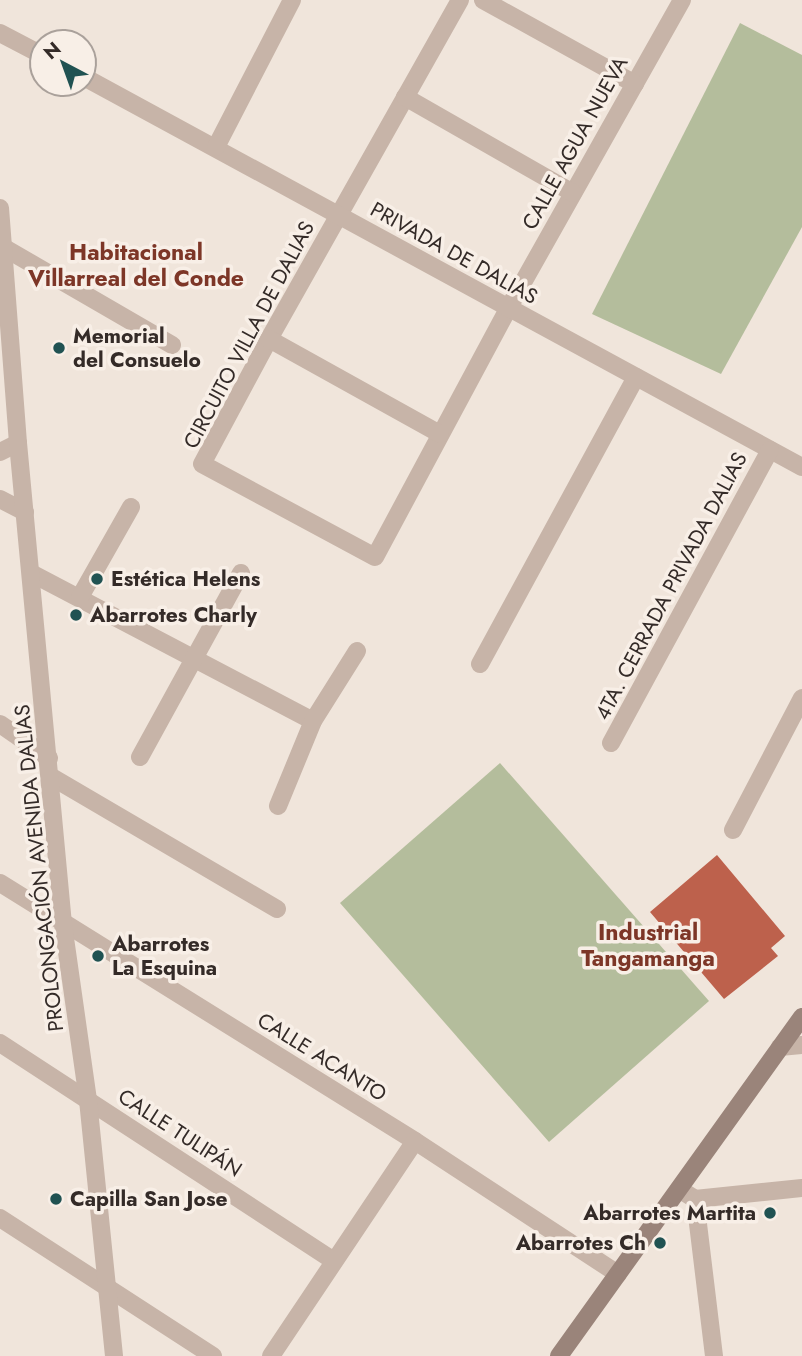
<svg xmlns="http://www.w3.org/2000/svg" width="802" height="1356" font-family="Jost,sans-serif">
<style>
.green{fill:#b4bd9c}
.building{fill:#bd614c}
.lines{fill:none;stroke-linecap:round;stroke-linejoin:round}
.minor{stroke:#c7b4a8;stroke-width:18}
.tertiary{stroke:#c7b4a8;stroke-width:18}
.secondary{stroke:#9a847a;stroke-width:18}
.poi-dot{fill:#205252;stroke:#f8efe7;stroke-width:2.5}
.labels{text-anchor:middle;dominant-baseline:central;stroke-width:7;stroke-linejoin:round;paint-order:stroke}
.street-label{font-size:21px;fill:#342b28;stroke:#f8efe7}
.poi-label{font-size:21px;font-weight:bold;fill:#342b28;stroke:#f8efe7;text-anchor:start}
.neighbourhood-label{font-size:23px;font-weight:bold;fill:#7d3627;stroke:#f8efe7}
</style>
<rect width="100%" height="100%" fill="#f0e5db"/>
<g class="green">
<polygon points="740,23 802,55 802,227 721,374 592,314"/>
<polygon points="500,763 709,1001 549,1142 340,903"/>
</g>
<polygon class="building" points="717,855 785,936 771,948 778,956 724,999 650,912"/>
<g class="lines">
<g class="minor">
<polyline points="460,0 269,339 202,464 375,557 508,309 682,0"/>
<polyline points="483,0 635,84"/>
<polyline points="0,33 42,55"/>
<polyline points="84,77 802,467"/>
<polyline points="405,97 573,193"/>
<polyline points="216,147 292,0"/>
<polyline points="3,247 172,345"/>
<polyline points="269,339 440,434"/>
<polyline points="0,452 18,443"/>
<polyline points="0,499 25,512"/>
<polyline points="31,573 313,721"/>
<polyline points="80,597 131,507"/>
<polyline points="480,664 636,377"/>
<polyline points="0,724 49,758"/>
<polyline points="611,743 770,450"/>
<polyline points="140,757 241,573"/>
<polyline points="50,776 277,909"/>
<polyline points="278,806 313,721 357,651"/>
<polyline points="733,830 802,698"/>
<polyline points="0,883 415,1141 618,1274"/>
<polyline points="0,1043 334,1261"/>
<polyline points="780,1047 802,1045"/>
<polyline points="679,1189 695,1199 714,1356"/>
<polyline points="695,1199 802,1188"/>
<polyline points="0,1218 213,1356"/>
<polyline points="271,1356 415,1141"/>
</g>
<polyline class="tertiary" points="0,208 18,443 63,924 88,1100 114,1356"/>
<polyline class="secondary" points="559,1356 802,1017"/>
</g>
<g class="poi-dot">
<circle cx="59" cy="348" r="7"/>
<circle cx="97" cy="579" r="7"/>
<circle cx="76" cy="615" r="7"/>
<circle cx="98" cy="956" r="7"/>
<circle cx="56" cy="1199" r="7"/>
<circle cx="770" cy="1213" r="7"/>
<circle cx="660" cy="1243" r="7"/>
</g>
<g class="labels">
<g class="street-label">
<text transform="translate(575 143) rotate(-61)">CALLE AGUA NUEVA</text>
<text transform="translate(454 253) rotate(29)">PRIVADA DE DALIAS</text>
<text transform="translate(249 335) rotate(-62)">CIRCUITO VILLA DE DALIAS</text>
<text transform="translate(671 586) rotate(-62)">4TA. CERRADA PRIVADA DALIAS</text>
<text transform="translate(39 868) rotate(-96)">PROLONGACIÓN AVENIDA DALIAS</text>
<text transform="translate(322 1057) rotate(32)">CALLE ACANTO</text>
<text transform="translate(180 1133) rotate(33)">CALLE TULIPÁN</text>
</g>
<g class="poi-label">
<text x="73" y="336">Memorial<tspan x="73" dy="24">del Consuelo</tspan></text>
<text x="111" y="579">Estética Helens</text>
<text x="90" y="615">Abarrotes Charly</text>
<text x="112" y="944">Abarrotes<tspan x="112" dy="24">La Esquina</tspan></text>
<text x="70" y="1199">Capilla San Jose</text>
<text x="756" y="1213" text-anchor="end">Abarrotes Martita</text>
<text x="646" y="1243" text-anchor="end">Abarrotes Ch</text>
</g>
<g class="neighbourhood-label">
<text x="136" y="252">Habitacional<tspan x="136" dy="26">Villarreal del Conde</tspan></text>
<text x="648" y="932">Industrial<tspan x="648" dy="26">Tangamanga</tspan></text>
</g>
</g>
<g transform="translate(63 63) rotate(319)"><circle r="33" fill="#f8efe7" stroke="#aaa19b" stroke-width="2"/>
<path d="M0-5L12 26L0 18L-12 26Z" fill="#205252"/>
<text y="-10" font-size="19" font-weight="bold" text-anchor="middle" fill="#342b28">N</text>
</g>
</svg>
